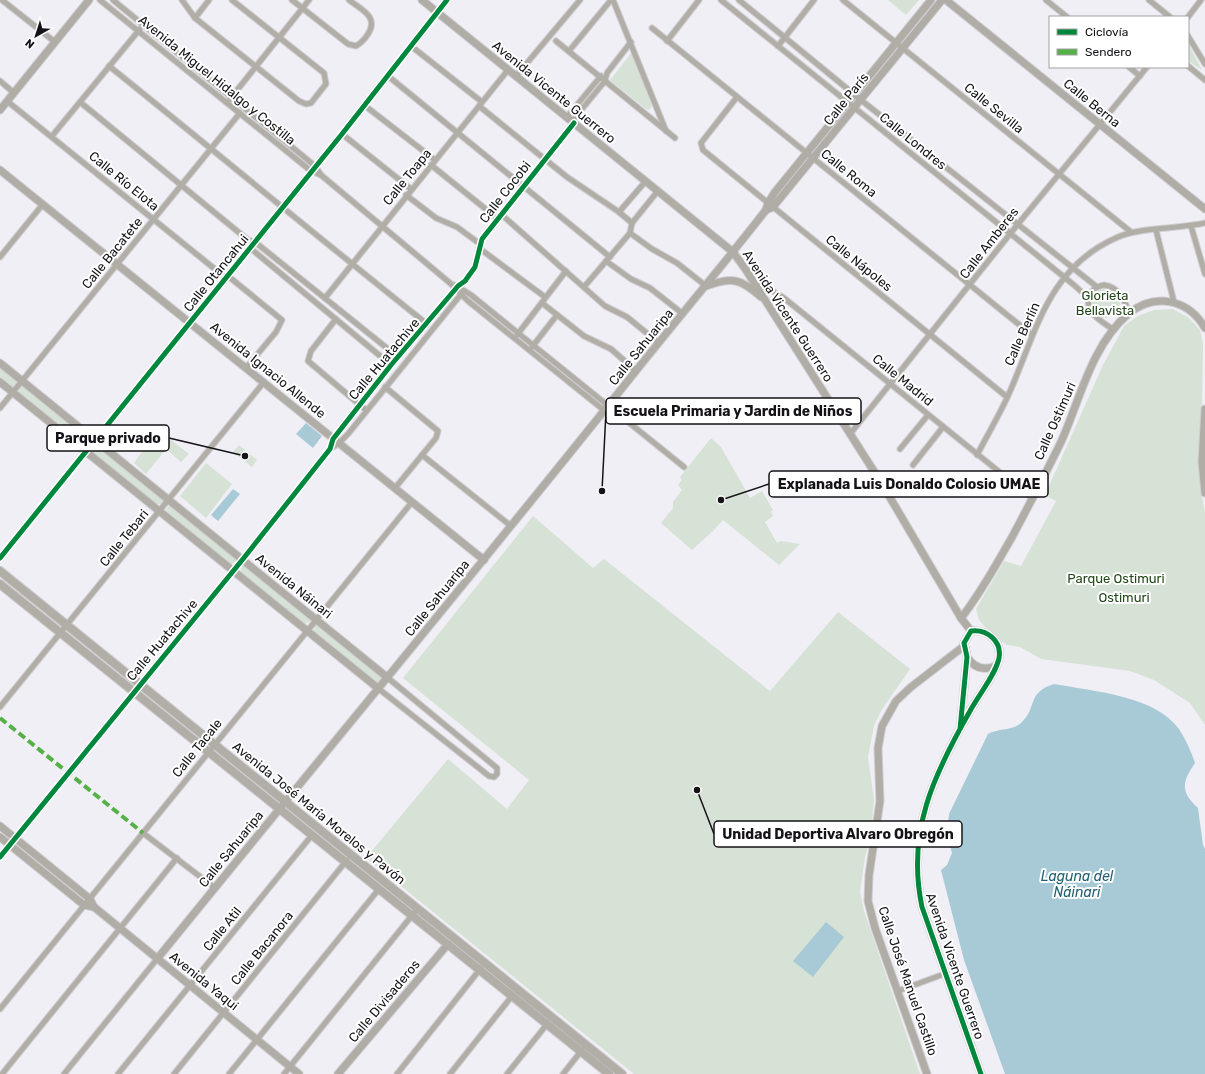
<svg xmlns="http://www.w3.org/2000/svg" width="1205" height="1074" font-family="Rubik,sans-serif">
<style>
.green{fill:#d6e2d5}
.water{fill:#a8cad6}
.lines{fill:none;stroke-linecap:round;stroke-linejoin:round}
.street-casing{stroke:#cfcdd1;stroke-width:7}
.secondary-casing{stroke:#cfcdd1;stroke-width:9}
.primary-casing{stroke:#cfcdd1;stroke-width:10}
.street{stroke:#b0aea6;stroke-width:5}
.secondary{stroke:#afada6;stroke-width:7}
.primary{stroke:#b1aea7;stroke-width:8}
.quiet{stroke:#55b145;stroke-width:4;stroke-dasharray:8 4;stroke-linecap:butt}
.cycleway-casing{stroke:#fff;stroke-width:8}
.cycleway{stroke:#00873e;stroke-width:5}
.labels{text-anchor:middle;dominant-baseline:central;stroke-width:4;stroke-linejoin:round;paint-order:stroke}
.street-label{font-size:13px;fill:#151317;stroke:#fff}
.park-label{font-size:13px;fill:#224719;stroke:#fff}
.water-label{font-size:14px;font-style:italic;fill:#206070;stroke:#fff}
.leader{fill:none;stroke:#151317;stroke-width:1.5}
.callout-dot{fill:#151317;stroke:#fff;stroke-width:1.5}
.callout{fill:#fff;stroke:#151317;stroke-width:1.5}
.callout-label{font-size:14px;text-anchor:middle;font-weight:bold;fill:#151317}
</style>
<rect width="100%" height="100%" fill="#f1eff6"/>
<g class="green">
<polygon points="888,0 919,0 906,15"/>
<polygon points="1188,43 1202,70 1188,61"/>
<polygon points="632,52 652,106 649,110 646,109 610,80"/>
<circle cx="1105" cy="303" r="15"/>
<polygon points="1173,309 1189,318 1200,330 1203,343 1202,409 1199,453 1200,484 1205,513 1205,725 1190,703 1154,680 1130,671 1041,659 1020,647 1007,645 993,636 979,620 976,609 1004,561 1021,566 1056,501 1045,495 1103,365 1124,326 1138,316 1154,310"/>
<polygon points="0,366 17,381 15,386 11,387 0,380"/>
<polygon points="22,387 25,387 90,440 90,443 83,445 20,395 19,390"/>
<polygon points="158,430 189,454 181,462 166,449 146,474 134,463"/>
<polygon points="711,438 721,447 750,498 762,491 773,510 771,512 773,516 765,522 777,543 781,541 800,544 779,565 723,520 713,531 692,550 661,523 673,508 673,502 682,490 678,485 682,480 680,477"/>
<polygon points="239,445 257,460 252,467 233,452"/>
<polygon points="96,446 99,446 163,499 163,502 161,504 157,504 151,501 94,454 92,449"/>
<polygon points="206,463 232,484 206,518 180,496"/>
<polygon points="170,505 237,559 238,561 231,564 225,561 168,514 166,509"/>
<polygon points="533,516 593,568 604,559 770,691 838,612 910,669 881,711 874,726 868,757 874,800 870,840 865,857 860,892 864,911 920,1074 634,1074 366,858 448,759 507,809 529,780 403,678"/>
<polygon points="243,565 311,618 311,621 304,624 298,620 242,573 240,568"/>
<polygon points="316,624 319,624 384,678 382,683 377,683 372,680 315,633 313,628"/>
</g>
<g class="water">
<polygon points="306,423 322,436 313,448 296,434"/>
<polygon points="233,489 240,494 218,521 211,515"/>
<path d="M 1054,684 C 1092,691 1156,696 1179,729 C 1186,740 1191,751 1195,763 C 1182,782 1180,792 1198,808 L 1203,845 L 1205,849 L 1205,1074 L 1005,1074 L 964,960 L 941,870 L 947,865 L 952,853 L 947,834 L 949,814 L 988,734 C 998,728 1012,731 1021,723 C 1038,707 1026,693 1054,684 Z"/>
<polygon points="826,922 844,937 813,977 793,961"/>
</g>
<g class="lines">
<defs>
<g id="street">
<polyline points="2,0 55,42"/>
<polyline points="100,0 311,171 321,175 450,283 468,301 605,411"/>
<polyline points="113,0 315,166 321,175"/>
<polyline points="182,0 195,18 299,101 306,104 311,103 326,84 324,73 232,0"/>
<path d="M 292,0 L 348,44 L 356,46 C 361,43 365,39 368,34 C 379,17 362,10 349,0"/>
<polyline points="613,0 666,131"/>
<polyline points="721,0 1074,285 1085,295 1088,301"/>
<polyline points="739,0 861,100 1097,287"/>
<polyline points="843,0 1131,232"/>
<polyline points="1046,0 1067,17"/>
<polyline points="1149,0 1170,17"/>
<polyline points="1188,17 1201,0"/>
<polyline points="195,18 209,0"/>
<polyline points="652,28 1032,335"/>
<polyline points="1188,36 1205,64"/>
<polyline points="556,41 675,138"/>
<polyline points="667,41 699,0"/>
<polyline points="411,46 482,102"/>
<polyline points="778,46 814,0"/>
<polyline points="569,51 611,0"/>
<path d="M 109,66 C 216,152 320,239 427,324"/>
<polyline points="1188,66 1205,80"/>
<polyline points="1129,67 1140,76"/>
<polyline points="388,76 610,257"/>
<polyline points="516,76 580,0"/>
<polyline points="0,81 14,93"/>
<polyline points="737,97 701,143 703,150 1007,397"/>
<polyline points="230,99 309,0"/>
<polyline points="7,101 226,278"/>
<polyline points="80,102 248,240 255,242 398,357"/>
<polyline points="364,105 435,160"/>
<polyline points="479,106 567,177 619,212 632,223"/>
<polyline points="567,117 601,76"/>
<polyline points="572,121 605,81 607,73 631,42"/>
<polyline points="342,134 411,189"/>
<polyline points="52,136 140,29"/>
<polyline points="431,165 498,219"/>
<polyline points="406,195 436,218 457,227 480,244"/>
<polyline points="619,212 645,182"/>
<polyline points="502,215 605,306 627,317 659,343"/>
<polyline points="1191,226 1205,274"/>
<polyline points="1156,230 1174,302"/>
<polyline points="630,233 652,249 677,263 706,286"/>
<polyline points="249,247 391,365"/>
<polyline points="479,248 545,297"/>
<polyline points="0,257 43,204"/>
<polyline points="606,261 631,279 650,288 683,314"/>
<polyline points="228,276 282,320 276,332 246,368"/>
<polyline points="455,285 471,295 684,467"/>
<polyline points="756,285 771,290 784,298 1033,499"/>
<polyline points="584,287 630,233 632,223 657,192"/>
<polyline points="325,298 508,70"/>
<polyline points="542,303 584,336 611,349 636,371"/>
<polyline points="336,319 311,351 308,361 366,410"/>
<path d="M 1114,330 C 1101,321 1081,311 1091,293 C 1094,288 1098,286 1104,285 C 1119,287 1125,300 1129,314"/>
<polyline points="517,335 566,271"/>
<polyline points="532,347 557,315"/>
<polyline points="385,387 438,431 436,438 395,488"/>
<polyline points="0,408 240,113"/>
<polyline points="850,434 1018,224 1147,67"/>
<polyline points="330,449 339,443 348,434 462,293"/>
<polyline points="900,449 928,415"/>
<polyline points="422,455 511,526"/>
<path d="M 977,455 C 987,436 998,417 1007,398 C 1036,335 1046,268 1118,237 C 1141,227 1179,229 1205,223"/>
<polyline points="913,465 943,427"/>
<polyline points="0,558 342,134 447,0"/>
<polyline points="379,689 489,776 494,777 497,774 497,768 388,678"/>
<polyline points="0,707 264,382"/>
<polyline points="143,833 215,888"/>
<polyline points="0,857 243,559 330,449 333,439 391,365 458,286 465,281 475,267 482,239 574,123"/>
<polyline points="898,991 944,974"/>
<polyline points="0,1009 412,502"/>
<polyline points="2,1074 177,858"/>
<polyline points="64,1074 157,959"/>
<polyline points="118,1074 312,835"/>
<polyline points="174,1074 347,860"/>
<polyline points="229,1074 379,889"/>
<polyline points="284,1074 418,908"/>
<polyline points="397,1074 481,968"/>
<polyline points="450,1074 512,996"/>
<polyline points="507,1074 548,1023"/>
<polyline points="563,1074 582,1050"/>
</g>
<g id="secondary">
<polyline points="422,0 733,252 746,270 882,484 961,618 971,631"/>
<polyline points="946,0 1205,209"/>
<polyline points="0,110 89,0"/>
<polyline points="0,170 484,560"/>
<polyline points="766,210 773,207 942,0"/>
<path d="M 706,286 C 732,277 740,278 761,297"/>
<polyline points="0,363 388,678"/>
<polyline points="0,382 379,689"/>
<polyline points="1205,409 1202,462 1205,493"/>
<path d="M 961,618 C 981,593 995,566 1011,539 C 1028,507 1045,475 1061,442 C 1080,400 1091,346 1128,314 C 1155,292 1188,299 1205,328"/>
<path d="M 967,657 C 974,668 984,671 996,666"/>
<path d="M 960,729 L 967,657 L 964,643 L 971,631 C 987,629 1002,641 999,658 C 996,674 978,696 970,711 C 934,774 906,832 922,907 L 981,1074"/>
<polyline points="0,826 90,899 94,907 299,1074"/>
<polyline points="0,837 84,905 94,907"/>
<path d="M 157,959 C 316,763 478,569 635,372 C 679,317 724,264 766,210 L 768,203 L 775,192 L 931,0"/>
<polyline points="338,1074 448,944"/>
<polyline points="927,1074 875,928 868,901 869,875 880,801 878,748 882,726 896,701 911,687 964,646"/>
</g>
<g id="primary">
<polyline points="0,571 622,1074"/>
<polyline points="0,584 609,1074"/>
</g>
</defs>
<use href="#street" class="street-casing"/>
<use href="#secondary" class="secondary-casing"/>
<use href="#primary" class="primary-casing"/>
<use href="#street" class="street"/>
<use href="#secondary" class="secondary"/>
<use href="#primary" class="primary"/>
<polyline class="quiet" points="0,718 143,833"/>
<defs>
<g id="cycleway">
<polyline points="0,558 342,134 447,0"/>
<path d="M 960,729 L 967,657 L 964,643 L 971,631 C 987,629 1002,641 999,658 C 996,674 978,696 970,711 C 934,774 906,832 922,907 L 981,1074"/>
<polyline points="0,857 243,559 330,449 333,439 391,365 458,286 465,281 475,267 482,239 574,123"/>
</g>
</defs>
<use href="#cycleway" class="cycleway-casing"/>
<use href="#cycleway" class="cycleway"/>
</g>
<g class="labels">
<g class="street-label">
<text transform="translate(217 80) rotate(39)">Avenida Miguel Hidalgo y Costilla</text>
<text transform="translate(554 92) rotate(39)">Avenida Vicente Guerrero</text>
<text transform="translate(846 99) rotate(-51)">Calle París</text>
<text transform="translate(1092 103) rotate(39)">Calle Berna</text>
<text transform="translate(994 108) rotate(39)">Calle Sevilla</text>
<text transform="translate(913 141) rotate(39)">Calle Londres</text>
<text transform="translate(849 173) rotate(39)">Calle Roma</text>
<text transform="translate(407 177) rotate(-51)">Calle Toapa</text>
<text transform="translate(124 181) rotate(39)">Calle Río Elota</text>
<text transform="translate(505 192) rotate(-52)">Calle Cocobi</text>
<text transform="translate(989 243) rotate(-52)">Calle Amberes</text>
<text transform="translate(112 253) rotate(-51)">Calle Bacatete</text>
<text transform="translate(859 263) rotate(39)">Calle Nápoles</text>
<text transform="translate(216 273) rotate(-51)">Calle Otancahui</text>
<text transform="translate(788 316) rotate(57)">Avenida Vicente Guerrero</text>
<text transform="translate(1022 334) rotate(-66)">Calle Berlín</text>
<text transform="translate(641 347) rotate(-51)">Calle Sahuaripa</text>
<text transform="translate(384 359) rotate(-50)">Calle Huatachive</text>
<text transform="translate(268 370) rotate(39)">Avenida Ignacio Allende</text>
<text transform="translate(903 380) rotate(39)">Calle Madrid</text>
<text transform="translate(1055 421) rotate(-66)">Calle Ostimuri</text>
<text transform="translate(124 538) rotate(-51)">Calle Tebari</text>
<text transform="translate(294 586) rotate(39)">Avenida Náinari</text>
<text transform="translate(437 598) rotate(-51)">Calle Sahuaripa</text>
<text transform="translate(162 640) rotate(-50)">Calle Huatachive</text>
<text transform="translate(197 748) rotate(-51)">Calle Tacale</text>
<text transform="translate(319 813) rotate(39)">Avenida José María Morelos y Pavón</text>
<text transform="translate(231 849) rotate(-51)">Calle Sahuaripa</text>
<text transform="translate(222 929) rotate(-51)">Calle Atil</text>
<text transform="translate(262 948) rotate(-51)">Calle Bacanora</text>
<text transform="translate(955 966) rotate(71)">Avenida Vicente Guerrero</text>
<text transform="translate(204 981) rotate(39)">Avenida Yaqui</text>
<text transform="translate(908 981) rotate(71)">Calle José Manuel Castillo</text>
<text transform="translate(384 1001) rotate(-50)">Calle Divisaderos</text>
</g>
<g class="park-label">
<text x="1105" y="295">Glorieta<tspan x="1105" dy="15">Bellavista</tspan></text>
<text x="1116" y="578">Parque Ostimuri</text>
<text x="1124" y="597">Ostimuri</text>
</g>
<g class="water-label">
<text x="1077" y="876">Laguna del<tspan x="1077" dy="16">Náinari</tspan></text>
</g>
</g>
<path class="leader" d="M602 491L606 411M245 456L169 438M721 500L769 484M697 790L714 834"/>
<g class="callout-dot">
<circle cx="602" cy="491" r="4"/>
<circle cx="245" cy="456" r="4"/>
<circle cx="721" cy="500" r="4"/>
<circle cx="697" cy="790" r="4"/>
</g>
<g class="callout">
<rect x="606" y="398" width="255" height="26" rx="4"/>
<rect x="47" y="425" width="122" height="26" rx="4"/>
<rect x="769" y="471" width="279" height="26" rx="4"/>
<rect x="714" y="821" width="248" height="26" rx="4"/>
</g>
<g class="callout-label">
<text x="733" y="416">Escuela Primaria y Jardin de Niños</text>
<text x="108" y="443">Parque privado</text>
<text x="909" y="489">Explanada Luis Donaldo Colosio UMAE</text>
<text x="838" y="839">Unidad Deportiva Alvaro Obregón</text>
</g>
<rect x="1049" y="16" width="140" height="52" fill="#ffffff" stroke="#a1a1a2"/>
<rect x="1057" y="29" width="20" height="6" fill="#00873e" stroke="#a1a1a2"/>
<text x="1085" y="36" font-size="12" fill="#151317">Ciclovía</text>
<rect x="1057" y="49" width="20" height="6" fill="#55b145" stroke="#a1a1a2"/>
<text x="1085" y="56" font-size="12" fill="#151317">Sendero</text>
<g transform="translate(36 36) rotate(219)" stroke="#ffffff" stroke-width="3" paint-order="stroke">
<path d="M0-3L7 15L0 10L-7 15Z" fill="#151317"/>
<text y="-6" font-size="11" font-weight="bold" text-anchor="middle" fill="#151317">N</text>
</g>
</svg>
